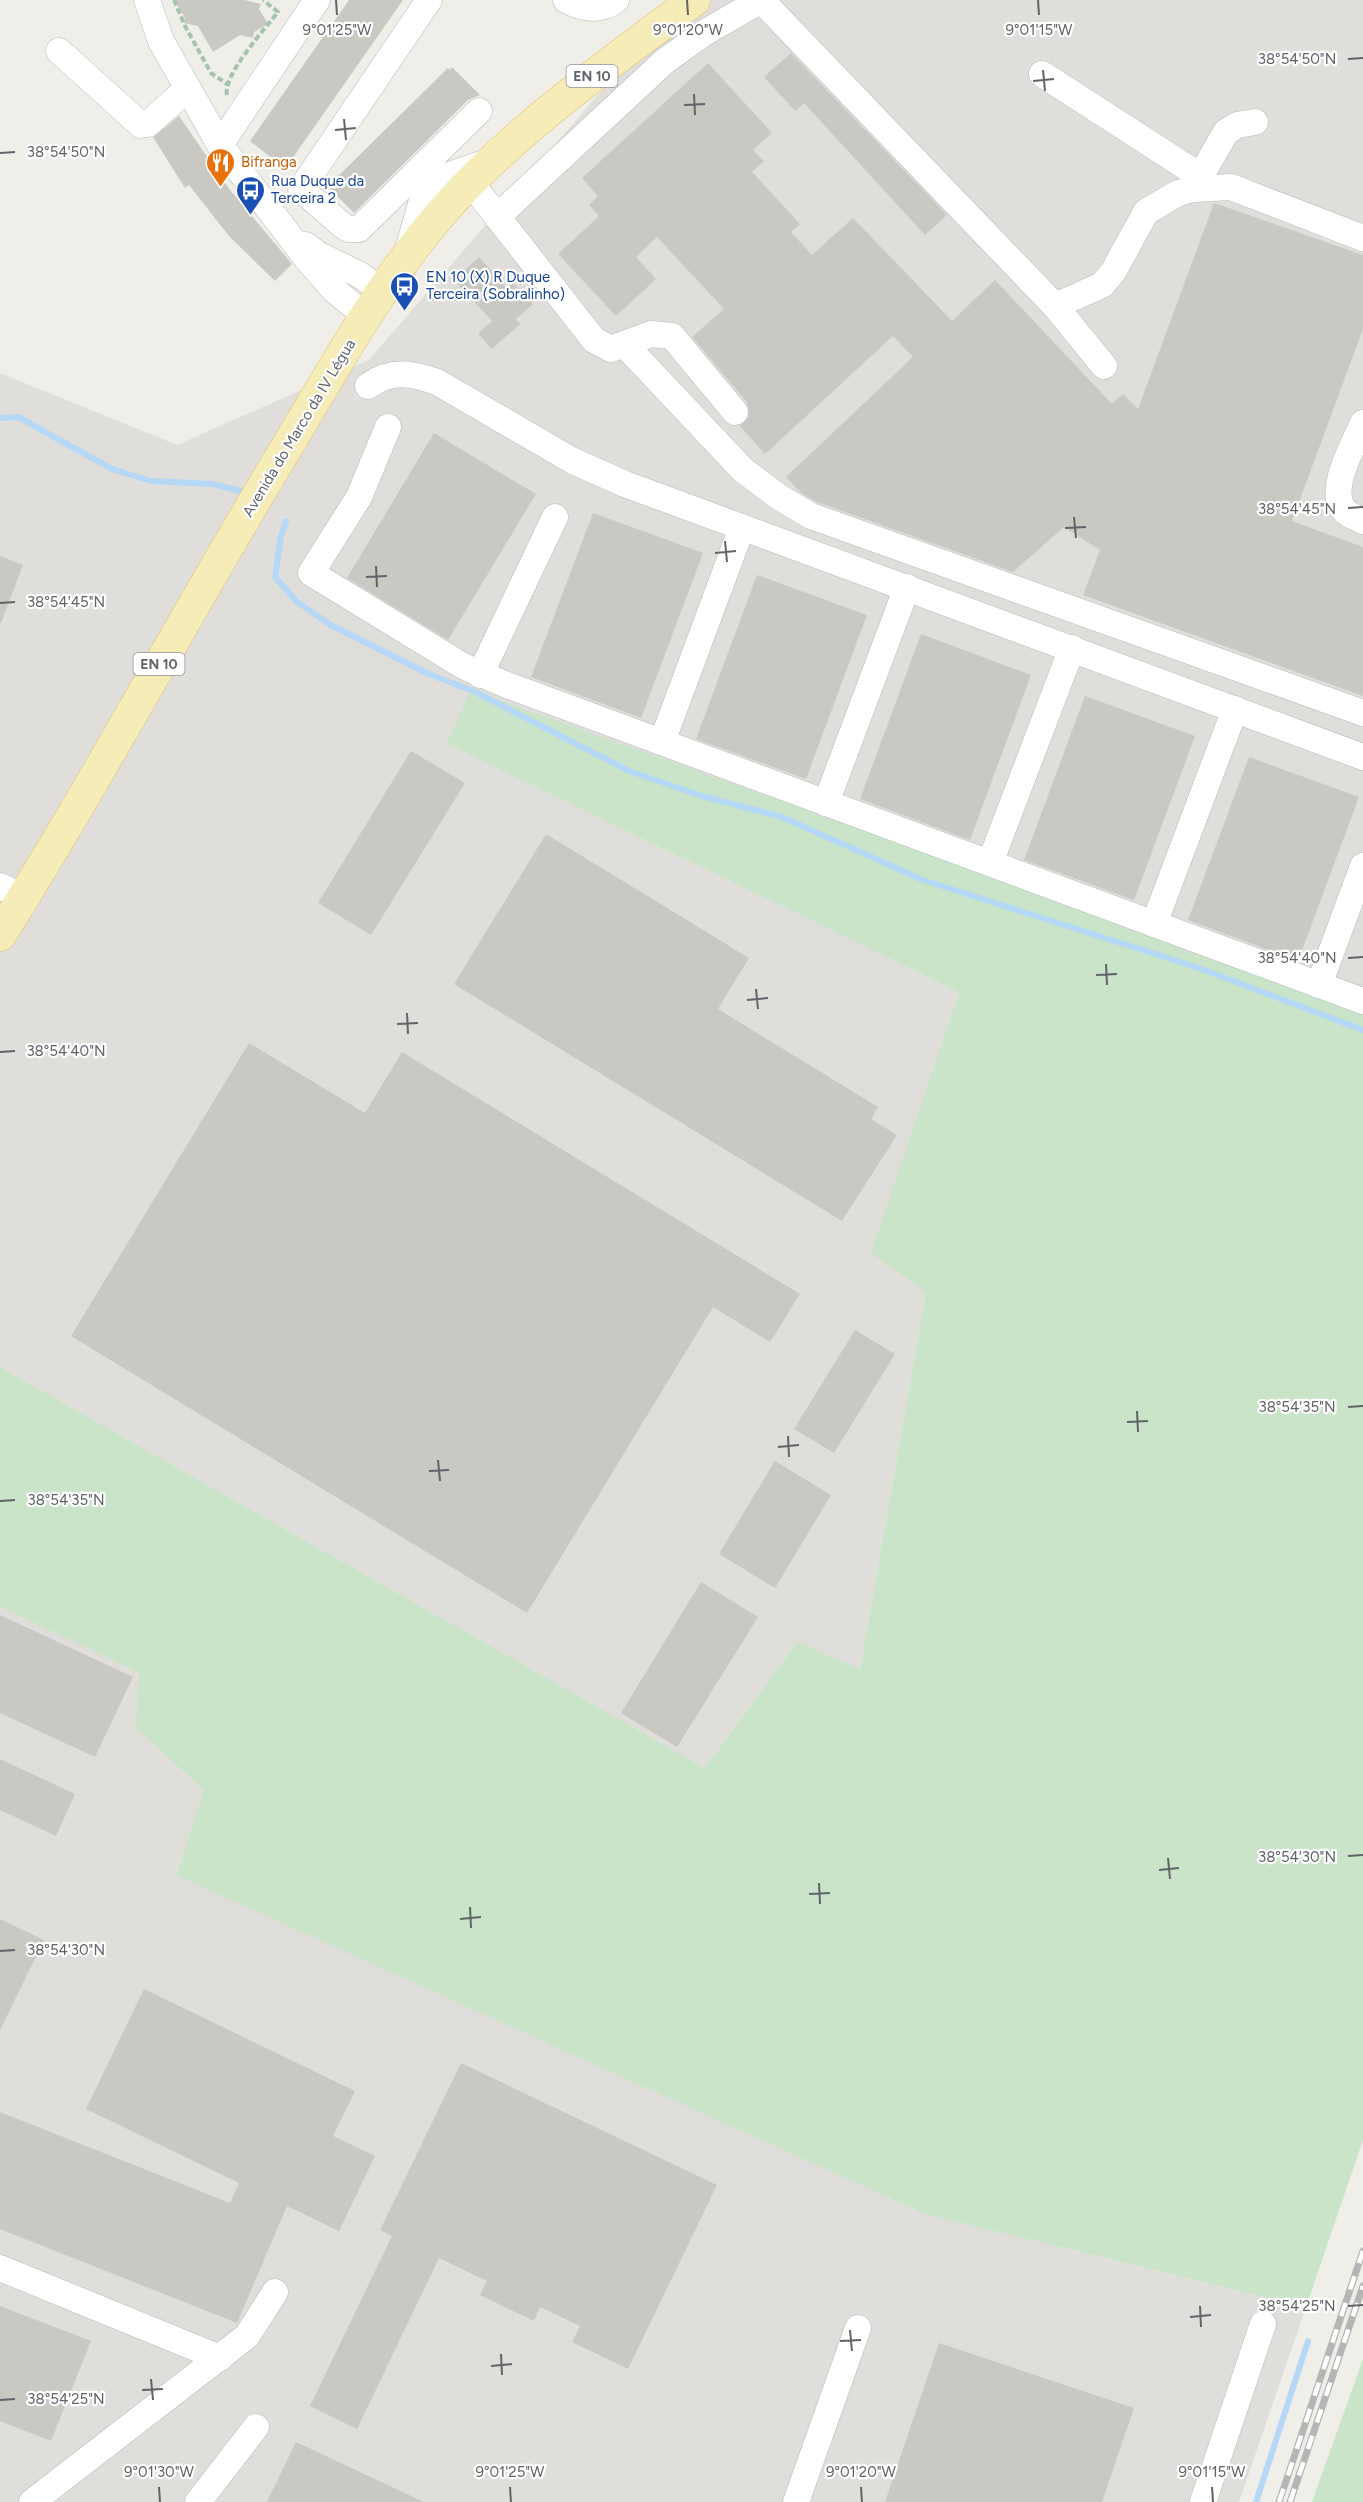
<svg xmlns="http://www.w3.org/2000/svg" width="1363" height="2502" font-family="Figtree,sans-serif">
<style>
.industrial{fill:#dfdedb}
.green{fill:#c9e4c9}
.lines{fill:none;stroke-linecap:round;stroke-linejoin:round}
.stream{stroke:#b4d8f5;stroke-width:6}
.building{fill:#c9c8c3}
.minor-casing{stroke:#b6b8bb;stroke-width:27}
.major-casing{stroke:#e1c271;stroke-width:33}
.path{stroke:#a3c4ad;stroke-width:4;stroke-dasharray:6 3;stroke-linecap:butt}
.minor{stroke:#fff;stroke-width:26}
.major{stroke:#f6ecb8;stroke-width:32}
.rail-casing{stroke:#b4b5b5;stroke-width:7}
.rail{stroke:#fff;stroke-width:4.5;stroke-dasharray:14;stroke-linecap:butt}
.ticks{fill:none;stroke:#606367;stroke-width:2}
.labels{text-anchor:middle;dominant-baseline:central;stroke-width:4.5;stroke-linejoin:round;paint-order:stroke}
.shield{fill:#fff;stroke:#909295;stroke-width:1.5}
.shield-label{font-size:14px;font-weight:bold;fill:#606367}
.food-label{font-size:15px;fill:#c56008;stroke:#fff;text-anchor:start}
.transit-label{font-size:15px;fill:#164399;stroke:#fff;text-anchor:start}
.street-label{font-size:15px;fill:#606367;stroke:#fff}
.ticks-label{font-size:15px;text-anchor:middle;fill:#606367;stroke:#fff;stroke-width:4.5;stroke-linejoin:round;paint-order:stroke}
</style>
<rect width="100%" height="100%" fill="#f0eee9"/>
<g class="industrial">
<polygon points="680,0 1363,0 1363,1033 447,744 959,992 872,1253 926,1292 860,1669 796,1643 705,1768 0,1367 0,373 177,445 369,360"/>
<polygon points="0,1606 139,1672 135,1727 205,1790 176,1874 925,2214 1306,2307 1239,2502 0,2502"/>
</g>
<g class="green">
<polygon points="470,690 1363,1008 1363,2140 1306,2307 925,2214 176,1875 204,1790 135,1727 139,1673 0,1606 0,1367 705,1768 797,1642 860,1669 926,1292 871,1253 959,992 447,744"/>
<polygon points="1363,2359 1363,2502 1312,2502"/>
</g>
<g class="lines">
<g class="stream">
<polyline points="0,418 18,417 112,469 151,481 213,484 244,492"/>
<polyline points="286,521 281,536 275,577 297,602 331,625 429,674 473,691 629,771 702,796 782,817 923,880 1199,968 1363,1030"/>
<polyline points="1256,2502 1308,2341"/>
</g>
</g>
<g class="building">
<polygon points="174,0 244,0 261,4 259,9 268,24 254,32 253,38 240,35 213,52 198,26 184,23 185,18"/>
<polygon points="349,0 403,0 287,166 282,166 250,141"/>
<polygon points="791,53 947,215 925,235 804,103 795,111 764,77"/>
<polygon points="708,63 772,133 753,150 764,161 752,172 800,224 791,232 812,255 853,218 952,321 995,280 1112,404 1123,394 1138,409 1214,203 1363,255 1363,329 1292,521 1363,547 1363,696 1083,595 1100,550 1064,527 1013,572 817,502 801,493 786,477 913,357 893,336 765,454 740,426 749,417 747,402 692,337 724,309 657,237 636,257 656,279 616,316 558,254 599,216 589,205 598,196 582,178"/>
<polygon points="452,67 480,95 468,100 354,213 330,189 329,185 448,68 450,70"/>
<polygon points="179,116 230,190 292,264 275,281 229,236 189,185 185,188 153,137"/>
<polygon points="479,257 508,289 513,283 533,304 516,319 520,324 492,349 478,334 492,321 454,280"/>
<polygon points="434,433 536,494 448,640 347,578"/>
<polygon points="593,513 703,553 641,718 531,677"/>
<polygon points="0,556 23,565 1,623 0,623"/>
<polygon points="757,575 867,615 806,779 696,739"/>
<polygon points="921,634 1031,675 970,840 860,799"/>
<polygon points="1085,696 1195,736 1134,900 1024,860"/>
<polygon points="411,751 465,783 371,935 318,903"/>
<polygon points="1249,757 1359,797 1298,961 1188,920"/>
<polygon points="546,834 749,958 718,1009 878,1107 871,1119 897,1135 842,1221 454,984"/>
<polygon points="249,1043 365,1113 402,1052 800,1294 770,1342 713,1307 527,1613 71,1336"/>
<polygon points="855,1330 895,1354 834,1453 794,1429"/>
<polygon points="775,1461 831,1495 775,1588 719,1554"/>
<polygon points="701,1582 758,1617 677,1747 621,1713"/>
<polygon points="0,1615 133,1677 95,1757 0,1713"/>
<polygon points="0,1759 75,1794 56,1836 0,1810"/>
<polygon points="0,1919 44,1940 0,2030"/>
<polygon points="144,1989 355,2091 333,2136 375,2156 339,2231 287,2206 237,2323 0,2229 0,2112 230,2203 239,2183 86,2109"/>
<polygon points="461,2063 717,2185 628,2369 572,2342 580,2326 540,2307 534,2321 480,2295 487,2281 439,2258 357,2429 310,2406 392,2236 380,2230"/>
<polygon points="0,2306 91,2341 51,2441 0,2421"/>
<polygon points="939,2343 1134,2408 1102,2502 885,2502"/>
<polygon points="296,2442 424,2502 267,2502"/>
</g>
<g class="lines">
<defs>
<g id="minor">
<polyline points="147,0 161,41 220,145 307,259 334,290 367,317"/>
<polyline points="429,0 301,189 342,225 348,229 359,229 479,111"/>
<path d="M 566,0 C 583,9 600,12 616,0"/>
<polyline points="761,0 1055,306 1104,366"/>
<polyline points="59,51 141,125 148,124 187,89"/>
<polyline points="1042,74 1200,176"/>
<polyline points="220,145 317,0"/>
<polyline points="470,182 594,340 611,349 651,334 672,336 735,412"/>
<polyline points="1193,189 1226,132 1237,125 1255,122"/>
<polyline points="497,217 665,61 704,33 761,0"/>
<polyline points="306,245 319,255 360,275 384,292"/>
<polyline points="408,250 421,204 449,175 487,162"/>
<polyline points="1055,306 1102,285 1113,272 1146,212 1178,193 1193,189 1231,187 1363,238"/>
<polyline points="626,346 743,470 779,497 811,516 1363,713"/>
<path d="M 368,386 C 391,369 412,373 437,382 L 573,461 L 625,484 L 1363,757"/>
<path d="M 1363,423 C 1354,445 1325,492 1346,512 C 1350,516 1358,518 1363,521"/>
<polyline points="388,427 359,497 311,573 463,666 507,685 1363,1001"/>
<polyline points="480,675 555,517"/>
<polyline points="662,742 742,527"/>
<polyline points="826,803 907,587"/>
<polyline points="990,863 1072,648"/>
<polyline points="0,886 22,897"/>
<polyline points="1154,924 1235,709"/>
<polyline points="1319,985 1363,866"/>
<polyline points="0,2268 220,2358"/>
<polyline points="32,2502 247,2336 275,2292"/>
<polyline points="198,2502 256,2427"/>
<polyline points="796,2502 858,2328"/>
<polyline points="1203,2502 1263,2324"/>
</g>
<path id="major" d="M 0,935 C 100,776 188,610 285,450 C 336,365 386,273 453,200 C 524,123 611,63 694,0"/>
</defs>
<use href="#minor" class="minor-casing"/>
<use href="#major" class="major-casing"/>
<g class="path">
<polyline points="174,0 185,26 211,73 227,84"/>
<path d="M 227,95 C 222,76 265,29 278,12 L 263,0"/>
</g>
<use href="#minor" class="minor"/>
<use href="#major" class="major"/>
<defs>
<g id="rail">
<polyline points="1279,2502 1363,2251"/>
<polyline points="1290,2502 1363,2286"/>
</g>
</defs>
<use href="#rail" class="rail-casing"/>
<use href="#rail" class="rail"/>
</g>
<path class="ticks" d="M 336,0 L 337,15M 687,0 L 688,15M 1038,0 L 1039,15M 1348,59 L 1363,58M 1043,70 L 1045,91M 1033,81 L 1054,79M 694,94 L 695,115M 684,105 L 705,104M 344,119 L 346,140M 335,130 L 356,128M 0,153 L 15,152M 1348,508 L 1363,507M 1074,517 L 1076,538M 1065,528 L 1086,527M 725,541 L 727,562M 715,553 L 736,551M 376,566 L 377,587M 366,577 L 387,576M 0,603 L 15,602M 1348,958 L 1363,957M 1106,964 L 1107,985M 1096,975 L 1117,974M 756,989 L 758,1009M 747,1000 L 768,998M 407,1013 L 408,1034M 397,1024 L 418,1023M 0,1052 L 15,1051M 1348,1407 L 1363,1406M 1137,1411 L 1138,1432M 1127,1422 L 1148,1421M 788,1436 L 789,1457M 778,1447 L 799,1445M 438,1460 L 440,1481M 429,1471 L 449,1470M 0,1501 L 15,1500M 1348,1856 L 1363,1855M 1168,1858 L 1170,1879M 1159,1870 L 1179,1868M 819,1883 L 820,1904M 809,1894 L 830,1893M 470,1907 L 471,1928M 460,1919 L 481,1917M 0,1951 L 15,1950M 1200,2306 L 1201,2327M 1348,2306 L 1363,2305M 1190,2317 L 1211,2315M 850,2330 L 852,2351M 840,2341 L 861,2340M 501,2354 L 502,2375M 491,2366 L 512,2364M 151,2379 L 153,2400M 142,2390 L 163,2389M 0,2400 L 15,2399M 159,2487 L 160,2502M 510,2487 L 511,2502M 861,2487 L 862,2502M 1212,2487 L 1213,2502"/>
<defs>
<symbol id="restaurant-pin" viewBox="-11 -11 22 30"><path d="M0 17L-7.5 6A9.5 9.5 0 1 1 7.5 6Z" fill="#e8710a" stroke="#fff"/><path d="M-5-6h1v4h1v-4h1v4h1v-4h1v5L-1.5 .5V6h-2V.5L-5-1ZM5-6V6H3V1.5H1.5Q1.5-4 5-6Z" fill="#fff"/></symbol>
<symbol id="bus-pin" viewBox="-11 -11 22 30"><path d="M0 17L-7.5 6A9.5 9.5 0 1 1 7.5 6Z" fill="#1a4fb4" stroke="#fff"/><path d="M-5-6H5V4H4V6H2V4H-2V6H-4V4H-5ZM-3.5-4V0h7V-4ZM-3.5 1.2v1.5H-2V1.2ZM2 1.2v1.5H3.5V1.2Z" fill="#fff"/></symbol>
</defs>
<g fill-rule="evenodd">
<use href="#restaurant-pin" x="204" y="146" width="33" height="45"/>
<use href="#bus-pin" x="234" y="174" width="33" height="45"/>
<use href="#bus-pin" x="388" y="270" width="33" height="45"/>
</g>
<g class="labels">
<g class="shield">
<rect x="566.5" y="65" width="51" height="22" rx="4.5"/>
<rect x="133.5" y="653" width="51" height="22" rx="4.5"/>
</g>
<g class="shield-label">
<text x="592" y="76">EN 10</text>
<text x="159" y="664">EN 10</text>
</g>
<g class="food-label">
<text x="241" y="162">Bifranga</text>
</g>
<g class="transit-label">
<text x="271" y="181">Rua Duque da<tspan x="271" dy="17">Terceira 2</tspan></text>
<text x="426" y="277">EN 10 (X) R Duque<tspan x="426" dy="17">Terceira (Sobralinho)</tspan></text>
</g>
<g class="street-label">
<text transform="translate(299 428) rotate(-59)">Avenida do Marco da IV Légua</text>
</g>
</g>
<g class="ticks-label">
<text x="337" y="35">9°01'25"W</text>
<text x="688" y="35">9°01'20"W</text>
<text x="1039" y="35">9°01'15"W</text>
<text x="1297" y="64">38°54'50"N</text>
<text x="66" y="157">38°54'50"N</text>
<text x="1297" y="514">38°54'45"N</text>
<text x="66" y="607">38°54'45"N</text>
<text x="1297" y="963">38°54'40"N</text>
<text x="66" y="1056">38°54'40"N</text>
<text x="1297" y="1412">38°54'35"N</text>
<text x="66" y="1505">38°54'35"N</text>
<text x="1297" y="1862">38°54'30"N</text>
<text x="66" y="1955">38°54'30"N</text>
<text x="1297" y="2311">38°54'25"N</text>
<text x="66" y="2404">38°54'25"N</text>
<text x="159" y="2477">9°01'30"W</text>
<text x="510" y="2477">9°01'25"W</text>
<text x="861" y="2477">9°01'20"W</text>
<text x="1212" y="2477">9°01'15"W</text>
</g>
</svg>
